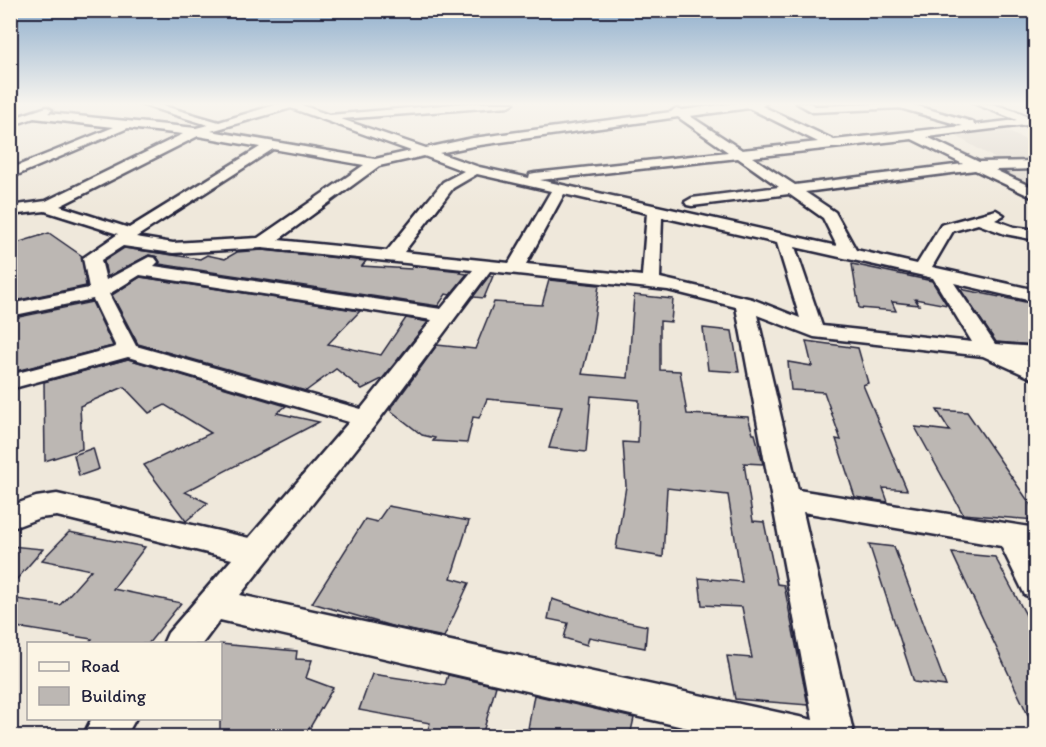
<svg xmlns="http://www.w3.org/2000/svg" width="1046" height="747" font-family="Itim,sans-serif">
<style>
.built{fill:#e0d9cf}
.building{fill:#bcb7b3;stroke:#22223b;stroke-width:1.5}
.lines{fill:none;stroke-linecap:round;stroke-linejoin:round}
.street-casing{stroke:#22223b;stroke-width:5}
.street{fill:#fcf5e5;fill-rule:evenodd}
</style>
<rect width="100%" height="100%" fill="#efe8db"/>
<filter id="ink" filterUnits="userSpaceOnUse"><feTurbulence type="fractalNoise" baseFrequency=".0167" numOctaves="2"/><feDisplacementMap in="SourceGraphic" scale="12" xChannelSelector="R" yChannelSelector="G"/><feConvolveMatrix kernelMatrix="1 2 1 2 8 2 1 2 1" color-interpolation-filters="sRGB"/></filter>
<g filter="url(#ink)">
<g class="built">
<polygon points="1006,131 1035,144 1035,161 1001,162 951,133"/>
<polygon points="1035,170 1035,190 999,171"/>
</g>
<g class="building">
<polygon points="49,233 82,256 86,286 10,302 10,245"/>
<polygon points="124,248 200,259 207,255 225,259 237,252 262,250 366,261 362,266 411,269 413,266 461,271 460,273 467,274 450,295 446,294 438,306 159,264 160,262 157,257 149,255 107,277 104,261"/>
<polygon points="852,264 932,281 947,305 915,299 919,305 892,302 896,311 859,308"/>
<polygon points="489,276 493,276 484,298 473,297"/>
<polygon points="140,277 360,311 328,344 381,355 406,318 428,322 382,379 362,389 336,369 306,391 138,344 112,295"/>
<polygon points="549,280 599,285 592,334 582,374 628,378 634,295 673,299 671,322 660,321 660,370 680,371 687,414 748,417 753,434 755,434 763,464 744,463 753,521 764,522 777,584 784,585 808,705 735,699 727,656 752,658 742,607 702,605 699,578 742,582 728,495 667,488 663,557 616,549 626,486 623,442 638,443 639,400 591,396 586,452 549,448 562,406 487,399 479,418 473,417 467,443 433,441 435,438 422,435 390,410 437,345 475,349 494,302 542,305"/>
<polygon points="960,289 1030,303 1031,309 1035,310 1035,345 996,342"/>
<polygon points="92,302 113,346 16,371 14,318"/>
<polygon points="703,328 732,331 739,372 708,370"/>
<polygon points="806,341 858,348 868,383 863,385 907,490 883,488 888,502 855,497 836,439 841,440 824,392 791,390 788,362 812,366"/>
<polygon points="128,359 286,406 277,413 319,422 185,492 208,503 186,521 144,465 211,433 165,405 149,413 124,387 80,406 82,449 45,461 44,382"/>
<polygon points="937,410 967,412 1035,511 1035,520 963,514 915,427 950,431"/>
<polygon points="93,448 99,469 79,476 74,455"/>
<polygon points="388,506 469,521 451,578 469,583 444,637 395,627 312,603 365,519 377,522"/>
<polygon points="69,532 145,547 113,589 181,603 148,644 88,644 92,639 10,626 10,598 60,605 91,570 42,560"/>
<polygon points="869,544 894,547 946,686 914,682"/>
<polygon points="10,546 43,549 10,587"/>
<polygon points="952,553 995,557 1035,632 1035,730"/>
<polygon points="552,599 610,618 647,626 645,648 589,637 587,645 564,638 568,623 548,619"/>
<polygon points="220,644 297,651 296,659 312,660 306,678 333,688 305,736 220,736"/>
<polygon points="372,674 445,685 448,675 496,686 482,736 426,736 430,723 359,710"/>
<polygon points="534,695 634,718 630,736 562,736 528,729"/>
</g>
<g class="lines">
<defs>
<g id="street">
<path d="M 137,103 L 154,103 L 219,122 L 281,103 L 296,103 L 329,115 L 466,103 L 514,103 L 509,106 L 341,119 L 426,148 L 473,138 L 671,112 L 676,108 L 682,110 L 737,103 L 766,103 L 762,106 L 834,140 L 963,126 L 900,108 L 813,112 L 797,103 L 810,103 L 815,106 L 914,103 L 914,105 L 973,122 L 974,125 L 1017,120 L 973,103 C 994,103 1019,110 1036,122 L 1034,124 L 927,137 L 979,162 L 1036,161 L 1036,169 L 995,170 L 1036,189 L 1036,199 L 975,170 L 805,192 L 835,212 L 856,250 L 917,264 L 941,225 L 996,210 L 1004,215 L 995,220 L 1014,227 L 1036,230 L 1036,240 L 1005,234 L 978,224 L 953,231 L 932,267 L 1036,290 L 1036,302 L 954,283 L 995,344 L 1036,347 L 1036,360 L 1026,360 L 1036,364 L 1036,380 L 983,356 L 814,337 L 757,315 L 798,490 L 1036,528 L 1036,599 L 1025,595 L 1001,546 L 803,512 L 854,736 L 722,736 L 220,620 L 202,644 L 163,644 L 168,633 L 232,559 L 57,516 L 39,518 L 10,529 L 10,506 L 36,497 L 57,494 L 249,538 L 349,422 L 128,357 L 10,389 L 10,375 L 116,347 L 93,299 L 10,316 L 10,304 L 89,288 L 83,258 L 118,234 L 45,211 L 10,215 L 10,206 L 46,201 L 183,134 L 128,128 L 10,178 L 10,169 L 114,127 L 34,118 L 10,126 L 10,119 L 47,107 L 52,110 L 48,113 L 196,128 L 208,125 ZM 291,108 L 411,151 L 375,159 L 211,131 ZM 749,108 L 818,142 L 742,150 L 690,116 ZM 678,117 L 728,152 L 535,173 L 530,174 L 529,178 L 479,167 L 439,153 L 473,146 ZM 198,136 L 260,147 L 129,228 L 60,206 ZM 912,139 L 963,164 L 795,185 L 752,157 ZM 273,149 L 364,165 L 258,238 L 173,243 L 136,237 ZM 424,156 L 464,171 L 443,182 L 387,251 L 278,240 L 379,166 ZM 738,158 L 779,187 L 692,198 L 685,202 L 687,205 L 692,206 L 789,194 L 823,218 L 837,246 L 540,180 ZM 477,174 L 551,191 L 509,263 L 404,252 L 453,188 ZM 564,194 L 647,213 L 642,276 L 526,264 ZM 662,217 L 777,243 L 800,318 L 752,299 L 660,278 ZM 123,246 L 173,253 L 262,248 L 473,270 L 441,309 L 154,266 L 158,262 L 155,258 L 149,257 L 106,280 L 101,260 ZM 795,247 L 933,278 L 972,342 L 822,326 ZM 490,271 L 668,290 L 736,307 L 813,720 L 240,595 L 375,425 ZM 140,275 L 432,320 L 361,409 L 136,346 L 109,294 Z"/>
<polygon points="92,718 136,718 126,736 83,736"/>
</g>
</defs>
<use href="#street" class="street-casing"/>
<use href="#street" class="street"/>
</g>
</g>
<linearGradient id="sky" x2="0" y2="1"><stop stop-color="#8dadcc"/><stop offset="0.5" stop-color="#f8f5ef"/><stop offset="1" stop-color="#f8f5ef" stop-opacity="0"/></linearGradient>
<rect width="1046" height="208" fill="url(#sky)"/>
<rect width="1046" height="747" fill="none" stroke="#fcf5e5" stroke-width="36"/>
<rect x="18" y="18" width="1010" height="711" fill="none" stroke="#22223b" stroke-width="2" filter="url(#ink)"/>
<rect x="27" y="642" width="195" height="78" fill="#fcf5e5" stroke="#a5a1a1" stroke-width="1.5"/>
<rect x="39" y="662" width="30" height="9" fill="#fcf5e5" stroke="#a5a1a1" stroke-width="1.5"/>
<text x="81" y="672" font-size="18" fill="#22223b">Road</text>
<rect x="39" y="687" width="30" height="18" fill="#bcb7b3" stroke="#a5a1a1" stroke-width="1.5"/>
<text x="81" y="702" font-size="18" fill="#22223b">Building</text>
</svg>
